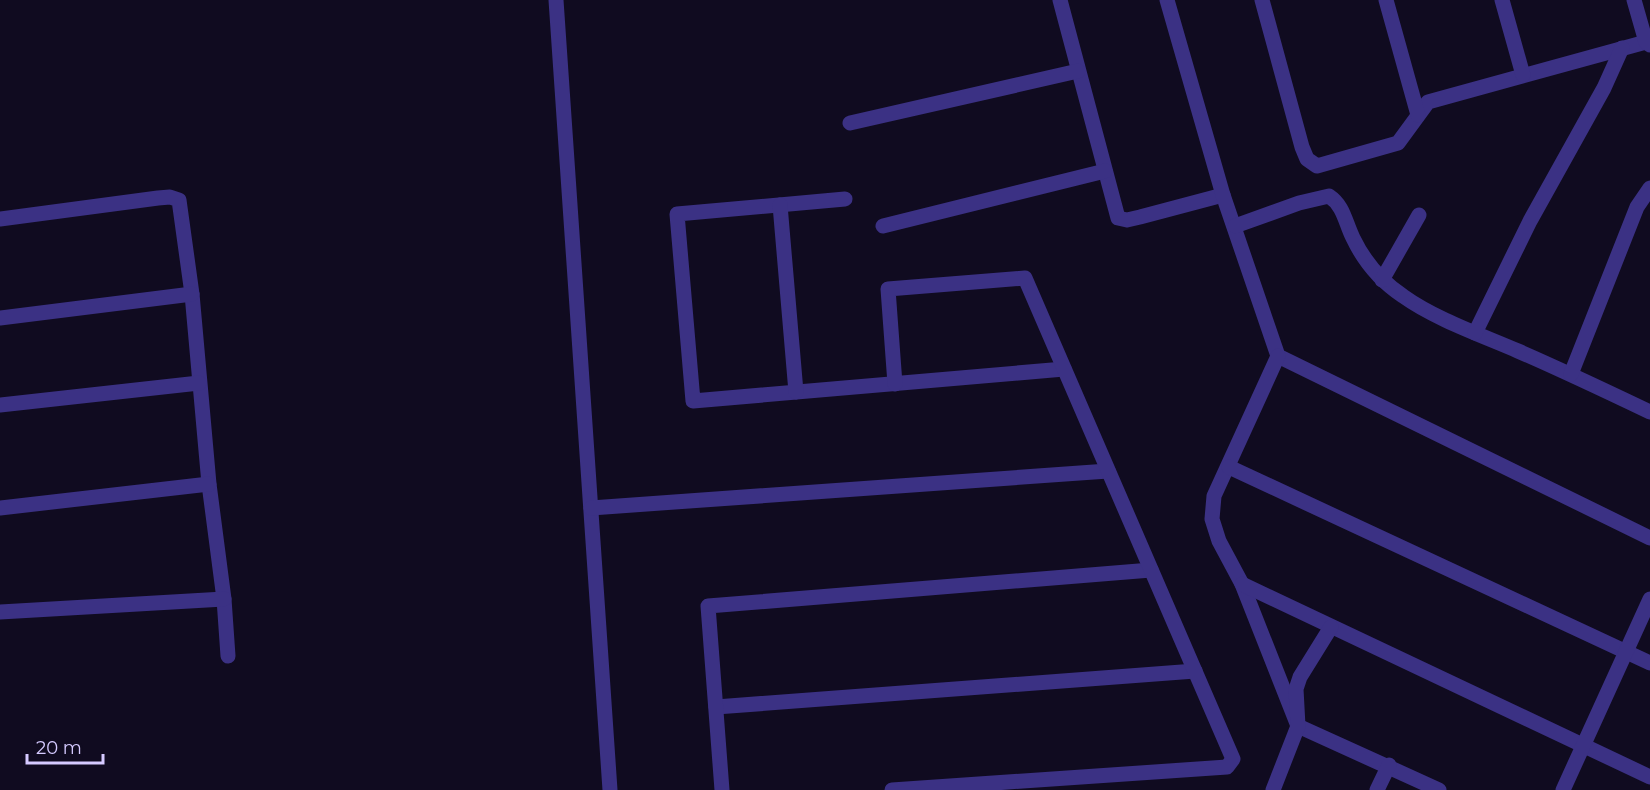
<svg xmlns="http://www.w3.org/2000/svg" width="1650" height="790" font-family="Montserrat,sans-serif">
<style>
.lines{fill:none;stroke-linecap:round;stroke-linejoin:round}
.minor{stroke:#3b3184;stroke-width:15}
</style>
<rect width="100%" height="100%" fill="#100b20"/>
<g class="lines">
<g class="minor">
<polyline points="556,0 610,790"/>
<polyline points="1060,0 1118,218 1127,220 1140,217 1223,195"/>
<polyline points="1167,0 1223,195 1278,356 1650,538"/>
<polyline points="1262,0 1302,147 1307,159 1317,166 1398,143 1428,102 1646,42"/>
<polyline points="1386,0 1418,115"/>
<polyline points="1502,0 1523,75"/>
<polyline points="1634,0 1646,42 1650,45"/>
<polyline points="850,123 1078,71"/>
<polyline points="845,199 677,214 693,401 1064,369"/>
<polyline points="780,205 796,392"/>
<polyline points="0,219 158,198 170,197 179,200 192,294 209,484 224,599 228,656"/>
<polyline points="883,226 1105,171"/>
<path d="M 1235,226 L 1299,203 L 1329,196 C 1344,206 1345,222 1353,238 C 1364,261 1382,282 1403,296 C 1435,319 1481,335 1518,351 C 1562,370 1606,391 1650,412"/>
<polyline points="1382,280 1419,215"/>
<polyline points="0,318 192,294"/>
<polyline points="1475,333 1530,221 1604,88 1622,48"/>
<polyline points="1278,356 1214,496 1212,519 1219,541 1242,584 1298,726 1439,790"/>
<polyline points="1571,374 1637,207 1650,188"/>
<polyline points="0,405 199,383"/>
<polyline points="1229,467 1650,663"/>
<polyline points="0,508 209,484"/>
<polyline points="591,508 1108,471"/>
<polyline points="1242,584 1650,777"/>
<polyline points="0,612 224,599"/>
<polyline points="716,707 1195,671"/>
<polyline points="722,790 708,606 1151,570"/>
<polyline points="892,790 1227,767 1233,759 1025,278 888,289 895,384"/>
<polyline points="1273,790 1298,726 1296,689 1300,677 1331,627"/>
<polyline points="1377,790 1389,765"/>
<polyline points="1563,790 1650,599"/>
</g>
</g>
<path d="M27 754v9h76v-9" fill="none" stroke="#d5caff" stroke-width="3"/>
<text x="36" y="754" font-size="18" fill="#d5caff" stroke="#100b20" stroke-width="4.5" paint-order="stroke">20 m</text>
</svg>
